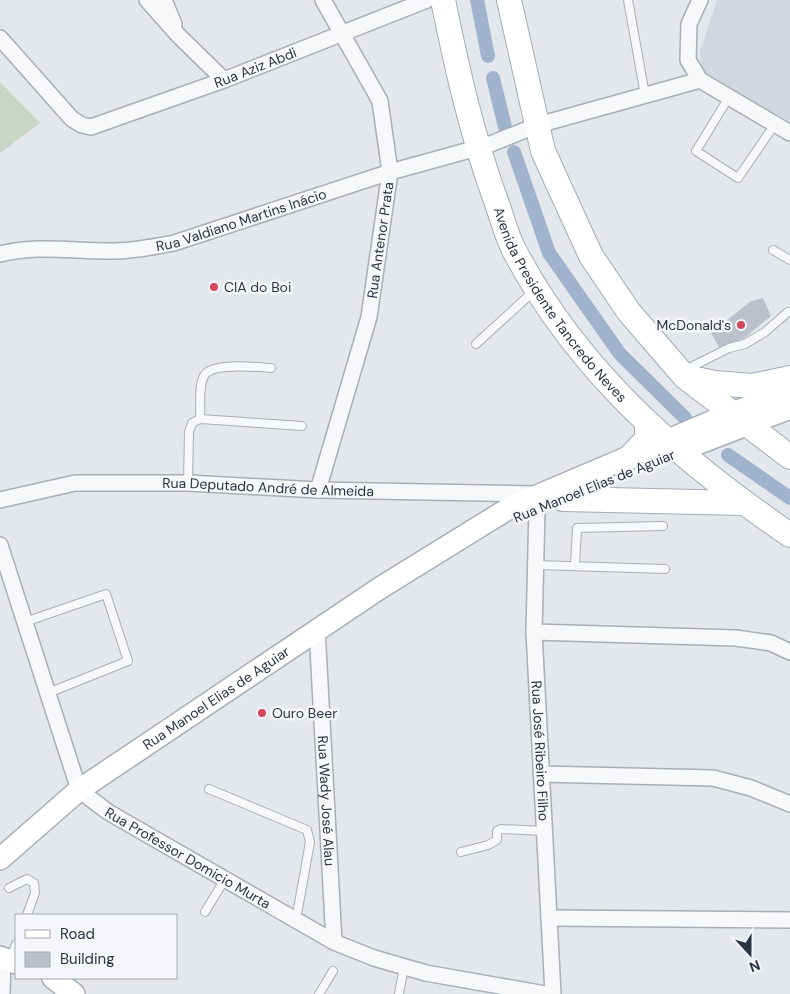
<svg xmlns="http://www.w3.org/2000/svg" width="790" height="994" font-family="'DM Sans',sans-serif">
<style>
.built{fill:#d2d6de}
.green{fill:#c9d6c5}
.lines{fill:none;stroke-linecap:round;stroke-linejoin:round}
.canal{stroke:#9fb4cc;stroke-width:14}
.building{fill:#bbc0ca}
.lane-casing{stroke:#a9aeb7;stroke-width:10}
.street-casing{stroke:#a9aeb7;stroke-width:18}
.secondary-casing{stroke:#a9aeb7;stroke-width:24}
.primary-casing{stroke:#a3abb8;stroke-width:26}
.lane{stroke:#f7f8fa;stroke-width:8}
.street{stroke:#f7f8fa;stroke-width:15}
.secondary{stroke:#fff;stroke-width:21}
.primary{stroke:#fff;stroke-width:24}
.poi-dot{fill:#d1495b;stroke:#f4f6f9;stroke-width:2}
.labels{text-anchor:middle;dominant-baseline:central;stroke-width:5;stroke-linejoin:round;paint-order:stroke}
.street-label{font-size:14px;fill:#2b3445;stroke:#f4f6f9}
.poi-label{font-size:14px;fill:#2b3445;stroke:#f4f6f9;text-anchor:start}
</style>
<rect width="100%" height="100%" fill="#e4e7ec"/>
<polygon class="built" points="717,0 790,0 790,121 702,74 700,51"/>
<polygon class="green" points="0,82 40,123 0,153"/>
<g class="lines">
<g class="canal">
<polyline points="477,0 488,56"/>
<polyline points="493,78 505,127"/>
<polyline points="514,152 549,253 620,354 685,418"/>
<polyline points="728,455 790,498"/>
</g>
</g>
<polygon class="building" points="763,298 771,316 743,339 719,347 711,333 751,301"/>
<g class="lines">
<defs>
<g id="lane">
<polyline points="628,0 645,95"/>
<polyline points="729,97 696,151 738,178 775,124"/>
<polyline points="773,250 790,260"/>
<polyline points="476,344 534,291"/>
<polyline points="683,371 729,348 745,344 765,332 788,312"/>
<path d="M 200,419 C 201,407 198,387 204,376 C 211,362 256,367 271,368"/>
<polyline points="188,483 189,432 192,423 200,419 302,426"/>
<polyline points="536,565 665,569"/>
<polyline points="575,565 577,528 663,526"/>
<polyline points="25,622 106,594 128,661 48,693"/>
<polyline points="209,789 307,830 310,842 296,920"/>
<polyline points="461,852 488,845 497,840 497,831 501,829 544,831"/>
<polyline points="9,888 27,879 34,883 35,893 27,915"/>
<polyline points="205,912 225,879"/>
<polyline points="11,959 16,944"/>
<polyline points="319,994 333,971"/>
<polyline points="399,994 404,967"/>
</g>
<g id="street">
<polyline points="147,0 179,36 224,80"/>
<polyline points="164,0 174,24"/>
<polyline points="700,0 689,24 688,60 700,80 790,133"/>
<path id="s1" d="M 0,38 L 72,119 L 82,125 L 91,127 L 224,80 L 427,0"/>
<path id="s2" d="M 0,254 C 39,244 77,252 116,251 C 136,250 154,247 174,243 L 390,172 L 488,145 L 538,125 L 700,80"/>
<path id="s3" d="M 318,490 L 369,317 L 390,172 L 380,101 L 323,0"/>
<path id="s4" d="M 0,500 L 75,483 L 188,483 L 318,490 L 536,494"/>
<path id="s5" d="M 537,509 L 534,632 L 553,994"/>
<path id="s6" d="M 0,545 L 79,790 L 108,812 L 334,942 L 374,958 L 426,973 L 545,994"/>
<path id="s7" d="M 317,629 L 334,942"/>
<polyline points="534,632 736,638 771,643 790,652"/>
<polyline points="541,774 713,778 751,788 790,804"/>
<polyline points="549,918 790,920"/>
<polyline points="2,994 3,958"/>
</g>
<g id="secondary">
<polyline points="684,449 790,408"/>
<path id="s8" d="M 0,859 L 79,790 L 380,588 L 511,507 L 732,413 L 773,398 L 790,388"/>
<polyline points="0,957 16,963"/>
<polyline points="53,978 74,994"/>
</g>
<g id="primary">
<path id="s9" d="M 443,0 C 457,69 472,135 496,201 C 502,217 506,235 514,250 C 578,372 679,459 790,535"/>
<polyline points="509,0 543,151 591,256 629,312 685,377 790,457"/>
<polyline points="691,378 715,383 752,386 790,378"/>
<polyline points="630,457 647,439 647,424"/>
<polyline points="563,499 743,503"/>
</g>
</defs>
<use href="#lane" class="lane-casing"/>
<use href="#street" class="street-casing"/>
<use href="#secondary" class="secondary-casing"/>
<use href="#primary" class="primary-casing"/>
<use href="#lane" class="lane"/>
<use href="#street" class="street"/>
<use href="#secondary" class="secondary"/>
<use href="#primary" class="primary"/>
</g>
<g class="poi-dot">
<circle cx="214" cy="287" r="5"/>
<circle cx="741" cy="325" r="5"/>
<circle cx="262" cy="713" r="5"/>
</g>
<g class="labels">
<g class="street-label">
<text stroke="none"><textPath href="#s1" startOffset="304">Rua Aziz Abdi</textPath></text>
<text stroke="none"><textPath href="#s2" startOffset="246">Rua Valdiano Martins Inácio</textPath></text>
<text stroke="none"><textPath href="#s3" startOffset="258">Rua Antenor Prata</textPath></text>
<text stroke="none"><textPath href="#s9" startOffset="331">Avenida Presidente Tancredo Neves</textPath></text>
<text transform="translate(594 486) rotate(-22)">Rua Manoel Elias de Aguiar</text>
<text stroke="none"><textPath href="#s4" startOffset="270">Rua Deputado André de Almeida</textPath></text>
<text stroke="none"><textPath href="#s8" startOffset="270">Rua Manoel Elias de Aguiar</textPath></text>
<text stroke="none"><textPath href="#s5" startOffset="242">Rua José Ribeiro Filho</textPath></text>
<text stroke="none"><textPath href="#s7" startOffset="172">Rua Wady José Alau</textPath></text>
<text stroke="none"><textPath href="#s6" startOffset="386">Rua Professor Domicio Murta</textPath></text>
</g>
<g class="poi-label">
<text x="224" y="287">CIA do Boi</text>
<text x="731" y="325" text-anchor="end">McDonald's</text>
<text x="272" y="713">Ouro Beer</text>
</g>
</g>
<rect x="15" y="914" width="162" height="65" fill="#f4f6f9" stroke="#a4a8b1"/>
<rect x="25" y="930" width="25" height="8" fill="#ffffff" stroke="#a4a8b1"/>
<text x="60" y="939" font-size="15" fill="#2b3445">Road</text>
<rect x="25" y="952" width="25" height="15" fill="#bbc0ca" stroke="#a4a8b1"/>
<text x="60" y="964" font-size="15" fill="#2b3445">Building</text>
<g transform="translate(750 954) rotate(159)" stroke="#f4f6f9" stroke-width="4" paint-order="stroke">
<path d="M0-4L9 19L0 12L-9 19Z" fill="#2b3445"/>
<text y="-8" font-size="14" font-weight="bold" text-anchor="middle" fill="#2b3445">N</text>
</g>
</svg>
